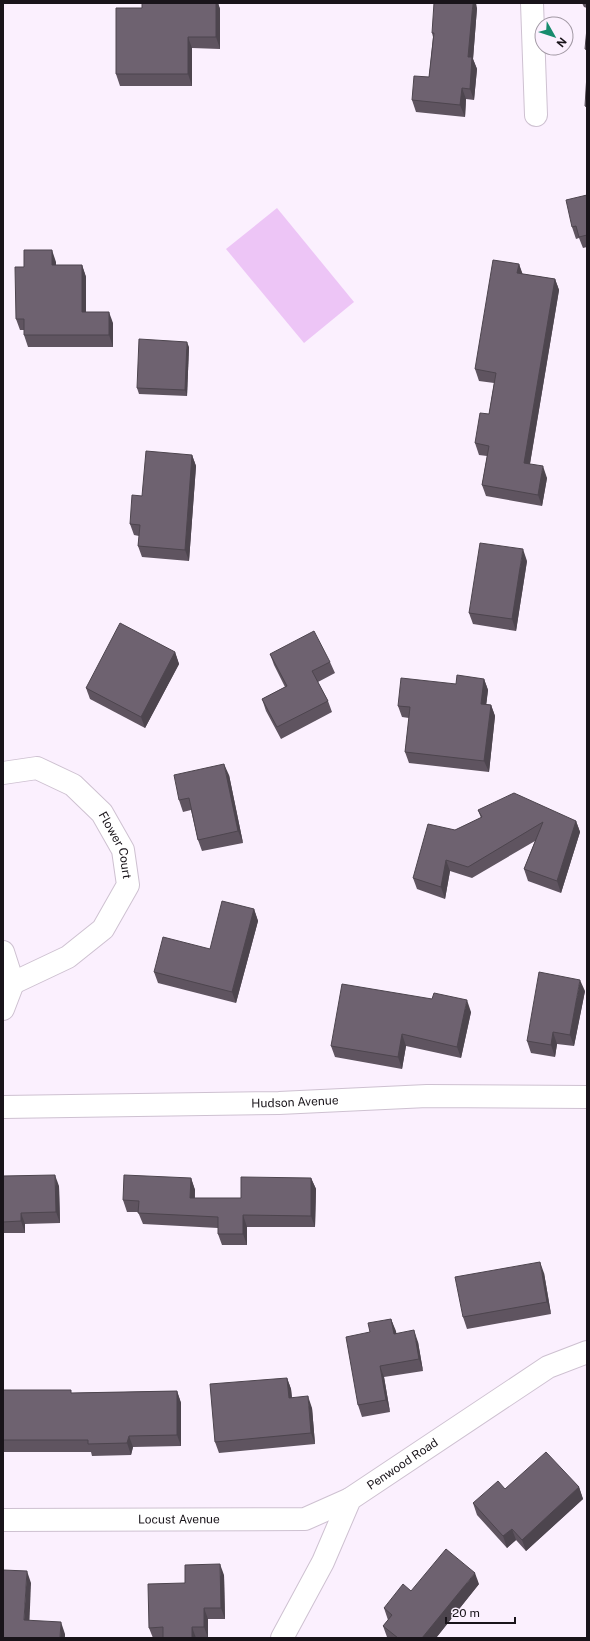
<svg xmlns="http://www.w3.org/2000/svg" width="590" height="1641" font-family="'Public Sans',sans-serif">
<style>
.green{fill:#edc5f6}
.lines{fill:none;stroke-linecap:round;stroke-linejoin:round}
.minor-casing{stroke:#cec1d1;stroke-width:24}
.minor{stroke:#fff;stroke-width:22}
.wall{fill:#5f5460}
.shaded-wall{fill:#4d454e}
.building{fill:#6e6270;stroke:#4d454e}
.labels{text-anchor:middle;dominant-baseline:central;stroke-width:3.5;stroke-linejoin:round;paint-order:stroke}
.street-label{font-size:12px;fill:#19141a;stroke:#fbf0fe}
</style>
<rect width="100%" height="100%" fill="#fbf0fe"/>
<polygon class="green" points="277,208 354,302 304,343 226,249"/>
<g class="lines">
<defs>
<g id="minor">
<polyline points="532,3 536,115"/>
<path id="s1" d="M 3,773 L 37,768 L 73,785 L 102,813 L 123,850 L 128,885 L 103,929 L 68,957 L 13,983"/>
<polyline points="3,952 13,983 3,1009"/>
<path id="s2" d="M 3,1107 L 279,1103 L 427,1096 L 587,1097"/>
<path id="s3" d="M 3,1520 L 305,1519 L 350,1499"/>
<path id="s4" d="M 282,1638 L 323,1562 L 350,1499 L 548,1367 L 587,1352"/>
</g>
</defs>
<use href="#minor" class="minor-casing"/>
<use href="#minor" class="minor"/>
</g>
<g class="wall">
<polygon points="142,3 218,3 220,9 220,49 192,48 192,86 120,86 116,74 142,8"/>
<polygon points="582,3 587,3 587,8 584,7"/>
<polygon points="477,8 473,59 477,69 474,100 466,99 465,117 416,112 412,100 429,77 433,37 432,33"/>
<polygon points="587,195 587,247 583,248 579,238 576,239 572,227"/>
<polygon points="56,262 56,265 82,265 86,277 86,312 113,323 113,347 28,347 24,335 24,330 20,330 16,319 24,267"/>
<polygon points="519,264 522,274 555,279 559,290 530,464 547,478 542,506 486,496 482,485 487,456 479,455 475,443 489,414 494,383 479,381 475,369"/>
<polygon points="189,347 187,396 139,394 137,388"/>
<polygon points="192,455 196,466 189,561 142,557 138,546 139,536 134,535 130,524 142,496"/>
<polygon points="527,561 516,631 473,624 469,613"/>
<polygon points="175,652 179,664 145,728 90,699 86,688"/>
<polygon points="270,654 330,662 335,673 318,682 328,701 332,712 281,739 266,711 262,699 285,687 274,665"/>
<polygon points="484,679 488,690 486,704 491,705 495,716 489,772 409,763 405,752 409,718 402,717 398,706 456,684"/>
<polygon points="229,775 243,843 202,851 198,840 191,810 183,812 179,800"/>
<polygon points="478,810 576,821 580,832 561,893 528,881 524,869 535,841 472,878 450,871 445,899 417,889 413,878 455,830 481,818"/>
<polygon points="254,909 258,921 236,1003 158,983 154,972 210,949"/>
<polygon points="585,991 574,1046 557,1044 555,1057 531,1053 527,1041"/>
<polygon points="432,999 471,1012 461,1058 406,1046 402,1069 335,1057 331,1046"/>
<polygon points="3,1176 59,1186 60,1223 25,1224 25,1233 3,1233"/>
<polygon points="191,1178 195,1190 195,1198 241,1198 311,1178 316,1189 315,1227 247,1227 247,1245 222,1245 218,1234 218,1228 143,1224 138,1212 127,1212 123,1200"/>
<polygon points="544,1273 551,1314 467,1329 463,1317"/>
<polygon points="391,1319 396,1333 418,1342 423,1371 384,1377 390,1412 362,1417 358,1405 370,1332"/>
<polygon points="287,1378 291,1389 292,1398 312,1408 315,1444 219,1453 215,1442"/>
<polygon points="3,1390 73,1393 177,1391 181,1403 181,1446 133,1447 131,1455 92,1456 91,1452 3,1452"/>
<polygon points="579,1487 583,1499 526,1551 516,1540 507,1548 477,1515 473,1503 505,1489"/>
<polygon points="224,1575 225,1619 208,1619 208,1638 153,1638 149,1628 185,1583"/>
<polygon points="479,1584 436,1638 388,1638 387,1637 383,1626 388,1620 384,1608 411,1591"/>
</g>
<g class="shaded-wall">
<polygon points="216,3 218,3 220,9 220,49 216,37"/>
<polygon points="473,3 476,3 477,8 473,59 477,69 474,100 470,89 468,57"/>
<polygon points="188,37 192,48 192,86 188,74"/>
<polygon points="462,88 466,99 465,117 460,105"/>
<polygon points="52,250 56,262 56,277 52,265"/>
<polygon points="519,264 523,275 517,273"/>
<polygon points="82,265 86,277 86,323 82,312"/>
<polygon points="555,279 559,290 528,475 524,463"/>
<polygon points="109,312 113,323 113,347 109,335"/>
<polygon points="187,342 189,347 187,396 185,390"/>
<polygon points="192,455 196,466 189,561 185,550"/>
<polygon points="543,466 547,478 542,506 538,495"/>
<polygon points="523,549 527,561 516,631 512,619"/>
<polygon points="175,652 179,664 145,728 141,717"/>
<polygon points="484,679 488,690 485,716 481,704"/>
<polygon points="491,705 495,716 489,772 484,761"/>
<polygon points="224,764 229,775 243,843 238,831"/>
<polygon points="576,821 580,832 561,893 557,881"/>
<polygon points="446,860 450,871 445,899 441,887"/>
<polygon points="254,909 258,921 236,1003 232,992"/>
<polygon points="580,980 585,991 574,1046 570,1035"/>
<polygon points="467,1000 471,1012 461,1058 457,1047"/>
<polygon points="553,1032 557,1044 555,1057 551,1045"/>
<polygon points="402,1034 406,1046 402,1069 398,1057"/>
<polygon points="55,1175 59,1186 60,1223 56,1212"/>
<polygon points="191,1178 195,1190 194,1210 190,1198"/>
<polygon points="311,1178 316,1189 315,1227 311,1216"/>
<polygon points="21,1213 25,1224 25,1233 21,1221"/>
<polygon points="243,1215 247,1227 247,1245 243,1234"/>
<polygon points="540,1262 544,1273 551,1314 547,1302"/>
<polygon points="391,1319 396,1331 398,1345 394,1334"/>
<polygon points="414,1330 418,1342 423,1371 419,1359"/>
<polygon points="380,1366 384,1377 390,1412 386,1400"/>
<polygon points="287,1378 291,1389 293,1410 289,1398"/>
<polygon points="177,1391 181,1403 181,1446 177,1435"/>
<polygon points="308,1396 312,1408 315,1444 311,1433"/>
<polygon points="129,1436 133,1447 131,1455 127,1443"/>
<polygon points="579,1487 583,1499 526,1551 522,1540"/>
<polygon points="512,1529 516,1540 507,1548 503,1536"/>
<polygon points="220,1564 224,1575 225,1619 221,1608"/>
<polygon points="27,1571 31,1583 29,1632 24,1620"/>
<polygon points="475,1573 479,1584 436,1638 422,1638"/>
<polygon points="204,1608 208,1619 208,1638 204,1627"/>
<polygon points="61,1622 65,1634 65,1638 60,1638"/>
<polygon points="192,1627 196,1638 192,1638"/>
</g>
<g class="building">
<polygon points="142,3 216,3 216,37 188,37 188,74 116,74 116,8 142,8"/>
<polygon points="434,3 473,3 468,57 472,57 470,89 462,88 460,105 412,100 414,76 429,77 434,33 432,33"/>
<polygon points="587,28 587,50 585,49"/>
<polygon points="587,74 587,107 585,106"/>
<polygon points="587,195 587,235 579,237 576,226 572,227 566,200"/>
<polygon points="24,250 52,250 52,265 82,265 82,312 109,312 109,335 24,335 24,319 16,319 15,267 24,267"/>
<polygon points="493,260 519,264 517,273 555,279 524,463 543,466 538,495 482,485 489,446 475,443 480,413 489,414 496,373 475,369"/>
<polygon points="139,339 187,342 185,390 137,388"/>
<polygon points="146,451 192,455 185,550 138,546 140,525 130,524 132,495 142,496"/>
<polygon points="480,543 523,549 512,619 469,613"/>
<polygon points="120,623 175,652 141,717 86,688"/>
<polygon points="314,631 330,662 312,671 328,701 277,727 262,699 287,686 270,654"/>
<polygon points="457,675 484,679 481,704 491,705 484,761 405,752 410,707 398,706 401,678 456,684"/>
<polygon points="224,764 238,831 198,840 189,798 179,800 174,775"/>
<polygon points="514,793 576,821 557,881 524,869 543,822 468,867 446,860 441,887 413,878 428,824 455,830 482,817 478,810"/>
<polygon points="222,901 254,909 232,992 154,972 163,937 210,949"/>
<polygon points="539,972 580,980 570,1035 553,1032 551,1045 527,1041"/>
<polygon points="342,984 432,999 434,993 467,1000 457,1047 402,1034 398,1057 331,1046"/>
<polygon points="55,1175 56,1212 21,1213 21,1221 3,1222 3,1176"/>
<polygon points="124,1175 191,1178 190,1198 241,1198 241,1177 311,1178 311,1216 243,1215 243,1234 218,1234 218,1217 138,1213 139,1201 123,1200"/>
<polygon points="540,1262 547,1302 463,1317 455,1277"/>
<polygon points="391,1319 394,1334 414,1330 419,1359 380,1366 386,1400 358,1405 346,1337 370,1332 368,1323"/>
<polygon points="287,1378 289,1398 308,1396 311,1433 215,1442 210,1384"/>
<polygon points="3,1390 71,1390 71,1393 177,1391 177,1435 129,1436 127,1443 88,1444 88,1440 3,1440"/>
<polygon points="546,1452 579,1487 522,1540 512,1529 503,1536 473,1503 498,1481 505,1489"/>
<polygon points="446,1549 475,1573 422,1638 398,1638 383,1626 392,1615 384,1608 403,1584 411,1591"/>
<polygon points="220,1564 221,1608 204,1608 204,1627 192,1627 192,1638 163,1638 163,1627 149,1628 148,1584 185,1583 185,1565"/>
<polygon points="3,1570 27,1571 24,1620 61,1622 60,1638 3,1638"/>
</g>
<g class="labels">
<g class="street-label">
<text stroke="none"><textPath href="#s1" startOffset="150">Flower Court</textPath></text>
<text stroke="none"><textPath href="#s2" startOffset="292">Hudson Avenue</textPath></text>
<text stroke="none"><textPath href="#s4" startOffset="218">Penwood Road</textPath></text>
<text stroke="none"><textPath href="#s3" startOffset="176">Locust Avenue</textPath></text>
</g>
</g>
<rect width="590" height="1641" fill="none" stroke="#19141a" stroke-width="8"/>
<g transform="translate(554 36) rotate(129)"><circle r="19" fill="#fbf0fe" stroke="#a198a3"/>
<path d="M0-3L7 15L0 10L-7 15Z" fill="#178c6e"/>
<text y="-6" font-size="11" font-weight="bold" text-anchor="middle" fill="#19141a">N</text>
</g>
<path d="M446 1617v6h69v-6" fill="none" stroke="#19141a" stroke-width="2"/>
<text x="452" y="1617" font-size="12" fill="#19141a" stroke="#fbf0fe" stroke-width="3" paint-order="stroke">20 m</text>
</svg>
